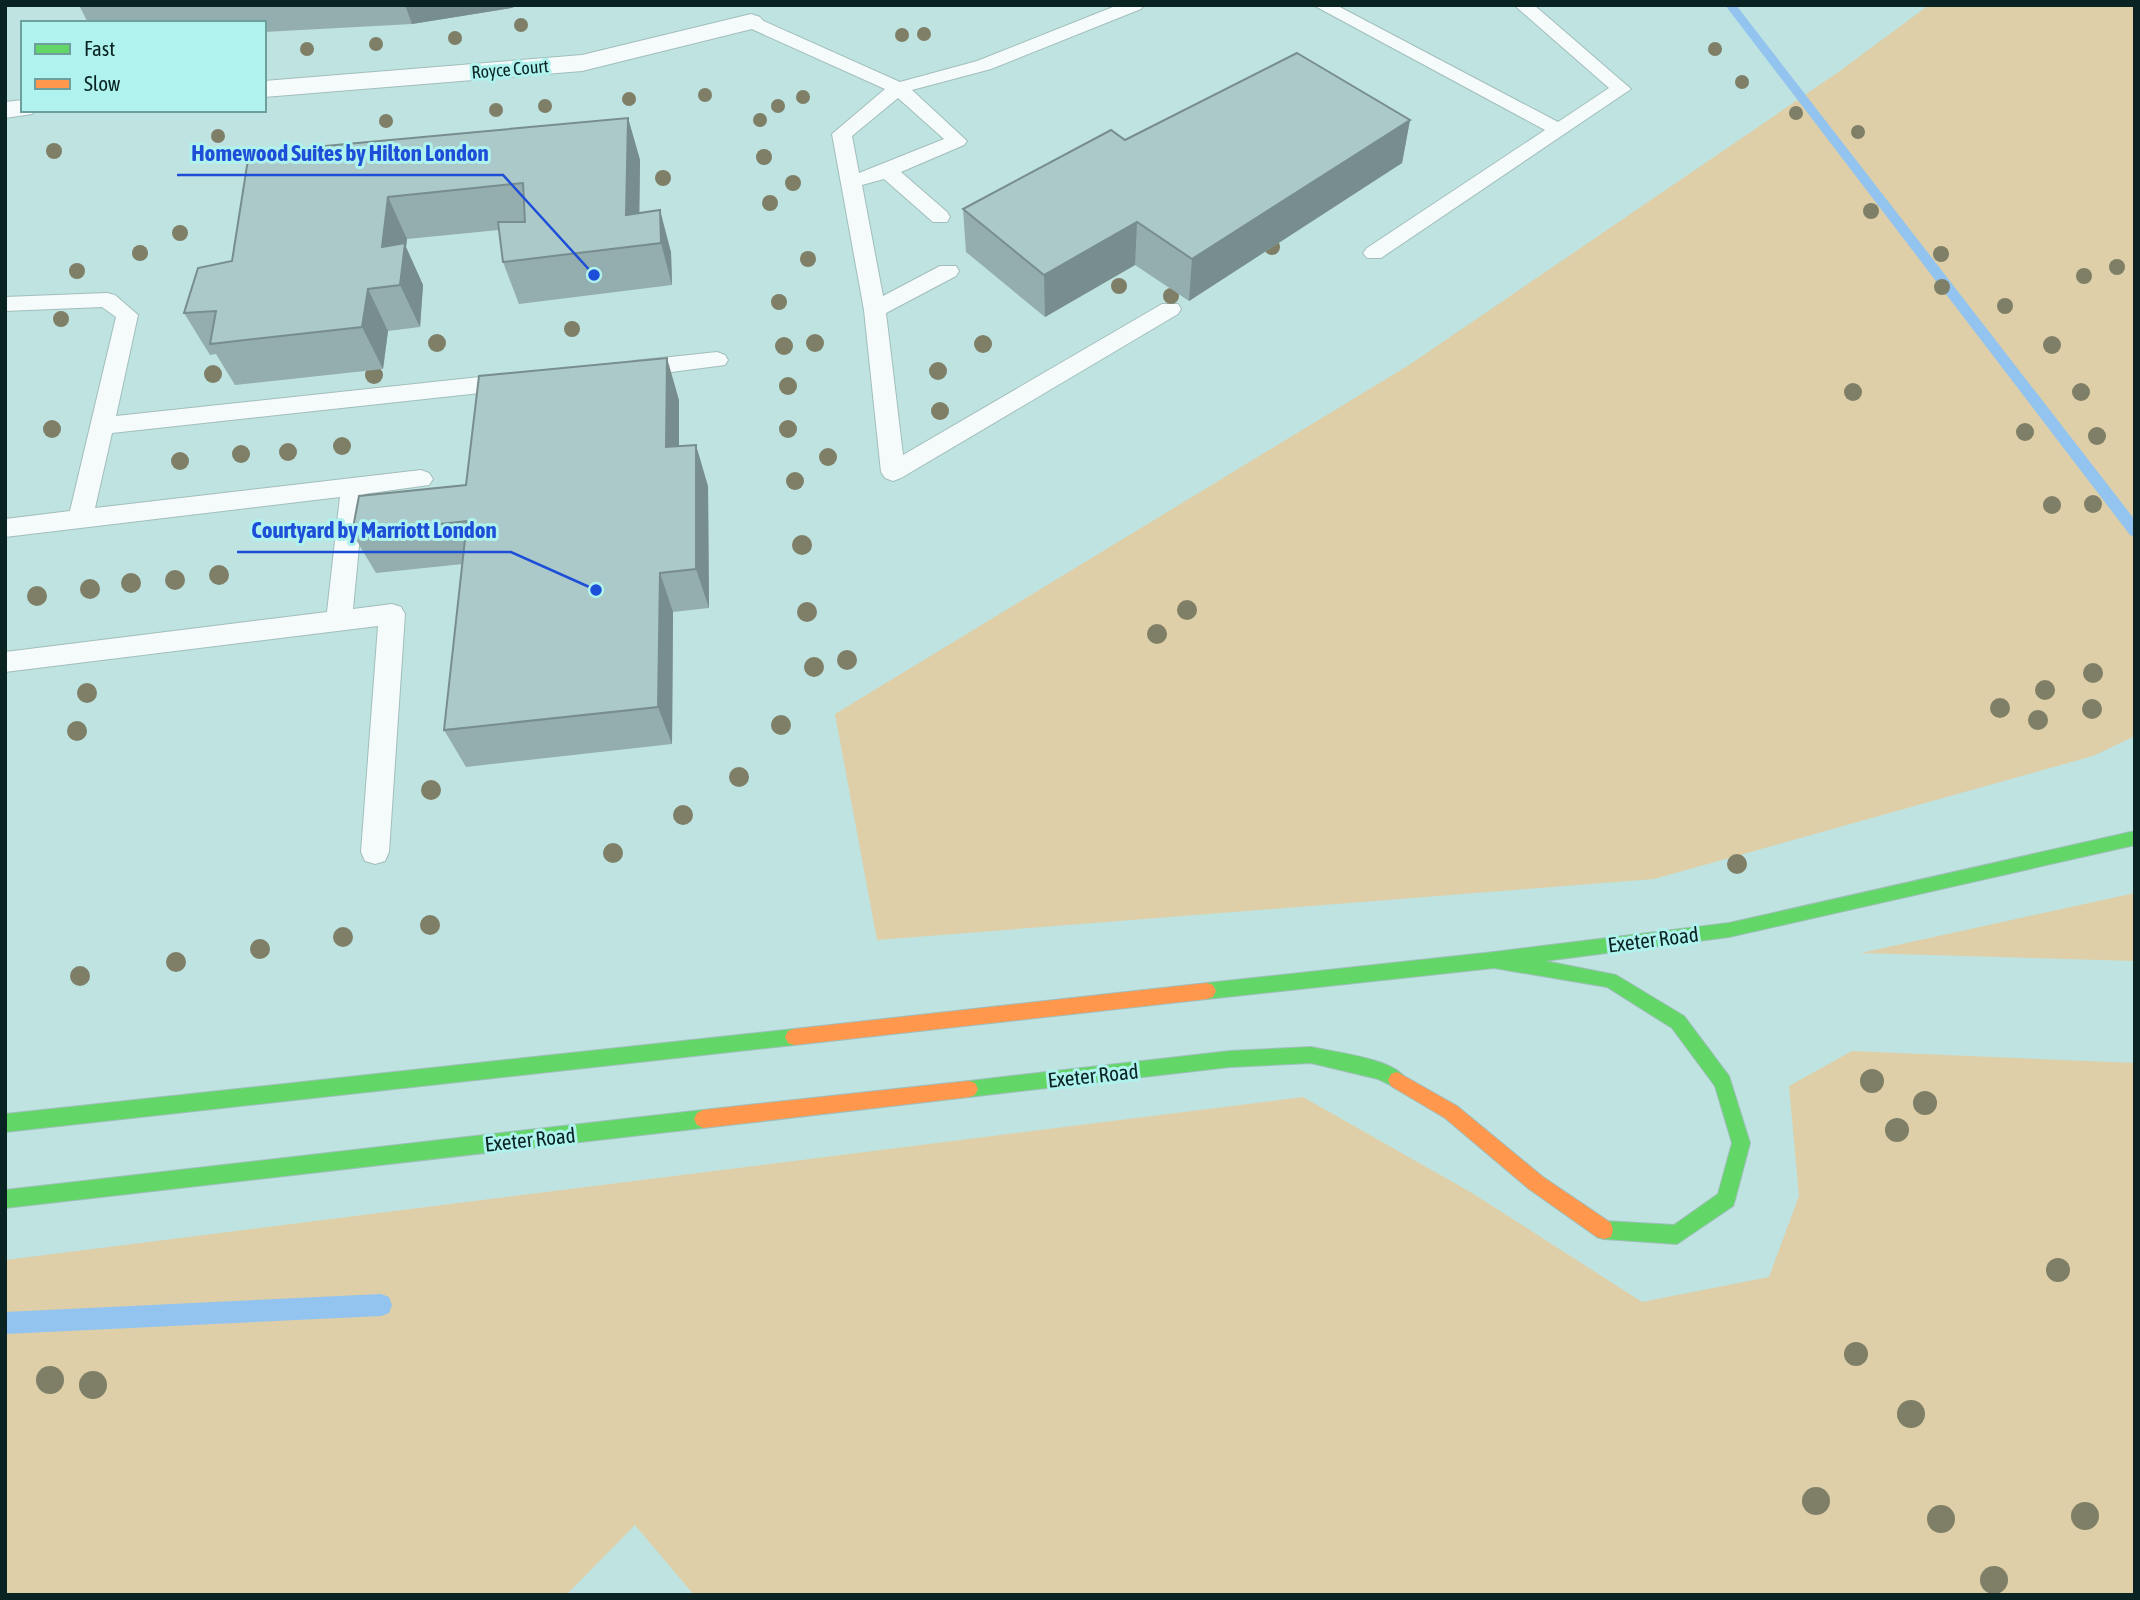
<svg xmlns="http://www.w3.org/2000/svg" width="2140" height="1600" font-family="'Asap Condensed',sans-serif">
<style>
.green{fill:#decfa8}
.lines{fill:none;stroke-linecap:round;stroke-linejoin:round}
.stream{fill:#92c4ef;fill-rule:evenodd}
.lane-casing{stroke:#a1bebc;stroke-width:2}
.street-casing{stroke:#a1bebc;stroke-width:2}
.fast-casing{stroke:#a1bebc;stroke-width:2}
.slow-casing{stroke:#a1bebc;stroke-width:2}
.lane{fill:#f5fbfa;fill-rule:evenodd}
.street{fill:#f5fbfa;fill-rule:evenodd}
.fast{fill:#63d668;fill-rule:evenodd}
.slow{fill:#ff974d;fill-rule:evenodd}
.tree{fill:#7e7f66}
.wall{fill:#94adae}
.shaded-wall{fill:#788d8d}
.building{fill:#acc9ca;stroke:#788d8d;stroke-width:2}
.labels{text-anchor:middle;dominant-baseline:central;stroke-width:6;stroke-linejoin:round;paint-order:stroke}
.far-street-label{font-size:18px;fill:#082322;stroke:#b0f2ed}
.street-label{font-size:21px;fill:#082322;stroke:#b0f2ed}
.leader{fill:none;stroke:#1d4ed8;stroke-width:2.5}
.callout-dot{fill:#1d4ed8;stroke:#b0f2ed;stroke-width:2.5}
.callout-label{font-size:23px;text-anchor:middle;font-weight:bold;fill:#1d4ed8;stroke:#b0f2ed;stroke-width:6;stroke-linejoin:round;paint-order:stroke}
</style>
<rect width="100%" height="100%" fill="#bfe3e0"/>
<g class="green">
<polygon points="1929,5 2135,5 2135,736 2093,756 1654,879 877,940 835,714 1409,365 1837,73"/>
<polygon points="2135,893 2135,961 1861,953"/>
<polygon points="1852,1051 2135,1063 2135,1595 694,1595 635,1525 566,1595 5,1595 5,1260 1303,1097 1472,1193 1642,1302 1769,1277 1799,1196 1789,1086"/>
</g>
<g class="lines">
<g class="stream">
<polygon points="1725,5 1736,5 2135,520 2135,537 2130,535"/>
<polygon points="381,1294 389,1297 392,1305 389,1313 381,1316 5,1334 5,1312"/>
</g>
<defs>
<g id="lane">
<path d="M 1118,5 L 1144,5 L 1141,9 L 991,69 L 912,90 L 967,141 L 964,145 L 901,172 L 947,212 L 950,217 L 947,222 L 933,222 L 884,179 L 862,185 L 883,296 L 940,266 L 956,266 L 959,271 L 956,276 L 886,313 L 903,455 L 1162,304 L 1178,304 L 1181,309 L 1178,314 L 901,478 L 893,481 L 885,478 L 881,472 L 864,310 L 832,134 L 885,89 L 745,26 L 742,22 L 751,17 L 757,18 L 900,82 L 977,61 ZM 898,98 L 944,139 L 859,173 L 852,136 Z"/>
<polygon points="1313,5 1336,5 1558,122 1609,88 1514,5 1534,5 1631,89 1381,258 1367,258 1363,253 1367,248 1545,130"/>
<polygon points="107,293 115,295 138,315 116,416 516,373 524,376 527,381 524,386 516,389 112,433 95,508 421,470 429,473 433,479 429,485 364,494 353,609 392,604 401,607 405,614 389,852 385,861 375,864 365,861 361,852 378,626 5,672 5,652 327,612 340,497 5,537 5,519 70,511 116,317 102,307 5,311 5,297"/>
<polygon points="717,352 725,355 728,360 725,365 633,377 625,374 622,369 625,364 633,361"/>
</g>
<g id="street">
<polygon points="751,14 760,17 764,22 760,27 582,71 264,97 264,81 582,55"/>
<polygon points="23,100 23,110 35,110 32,114 5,118 5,102"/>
</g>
<g id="fast">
<polygon points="2135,831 2135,845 1729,937 1545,961 1616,975 1684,1016 1729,1076 1750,1143 1735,1200 1733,1206 1677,1244 1604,1239 1597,1237 1595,1230 1597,1223 1604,1221 1674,1225 1718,1194 1732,1143 1715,1086 1672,1028 1607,987 1494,968 1207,999 1201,997 1198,991 1201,985 1207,983 1494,952 1729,923"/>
<polygon points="794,1029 800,1031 803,1037 800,1043 794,1045 5,1132 5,1114"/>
<path d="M 1311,1047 C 1333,1052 1397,1059 1406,1080 L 1403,1086 L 1397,1088 L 1378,1079 L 1311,1063 L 1230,1067 L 969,1097 L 963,1095 L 960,1089 L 963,1083 L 969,1081 L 1230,1051 Z"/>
<polygon points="703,1110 709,1113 712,1119 709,1125 703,1128 5,1208 5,1190"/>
</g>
<g id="slow">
<polygon points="1207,983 1213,985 1216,991 1213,997 1207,999 794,1045 788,1043 785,1037 788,1031 794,1029"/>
<polygon points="1397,1072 1457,1106 1543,1177 1611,1223 1613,1230 1611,1237 1604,1239 1597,1237 1529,1189 1445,1118 1391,1086 1388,1080 1391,1074"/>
<polygon points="969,1081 975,1083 978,1089 975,1095 969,1097 703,1128 697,1125 694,1119 697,1113 703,1110"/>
</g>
</defs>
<use href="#lane" class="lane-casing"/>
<use href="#street" class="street-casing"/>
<use href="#fast" class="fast-casing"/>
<use href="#slow" class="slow-casing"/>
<use href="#lane" class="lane"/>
<use href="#street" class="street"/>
<use href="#fast" class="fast"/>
<use href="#slow" class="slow"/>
</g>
<g class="tree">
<circle cx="521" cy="25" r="7"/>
<circle cx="924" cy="34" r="7"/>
<circle cx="902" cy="35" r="7"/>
<circle cx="455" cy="38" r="7"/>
<circle cx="376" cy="44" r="7"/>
<circle cx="307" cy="49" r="7"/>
<circle cx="1715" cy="49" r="7"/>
<circle cx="1742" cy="82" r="7"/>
<circle cx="705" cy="95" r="7"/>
<circle cx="803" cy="97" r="7"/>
<circle cx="629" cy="99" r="7"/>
<circle cx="545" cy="106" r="7"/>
<circle cx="778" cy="106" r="7"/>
<circle cx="496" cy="110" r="7"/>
<circle cx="1796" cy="113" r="7"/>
<circle cx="760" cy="120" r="7"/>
<circle cx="386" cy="121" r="7"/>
<circle cx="1858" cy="132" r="7"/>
<circle cx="218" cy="136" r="7"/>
<circle cx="54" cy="151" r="8"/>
<circle cx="764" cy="157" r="8"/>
<circle cx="663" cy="178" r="8"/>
<circle cx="793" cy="183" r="8"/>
<circle cx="770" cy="203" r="8"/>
<circle cx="1871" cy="211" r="8"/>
<circle cx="180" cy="233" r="8"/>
<circle cx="1272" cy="247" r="8"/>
<circle cx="140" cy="253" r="8"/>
<circle cx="1941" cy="254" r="8"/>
<circle cx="808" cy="259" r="8"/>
<circle cx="2117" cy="267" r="8"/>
<circle cx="77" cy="271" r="8"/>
<circle cx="2084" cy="276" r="8"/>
<circle cx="1119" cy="286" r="8"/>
<circle cx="1942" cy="287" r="8"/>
<circle cx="1171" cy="296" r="8"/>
<circle cx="779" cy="302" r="8"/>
<circle cx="2005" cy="306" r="8"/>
<circle cx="61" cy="319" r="8"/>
<circle cx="572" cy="329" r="8"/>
<circle cx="437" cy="343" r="9"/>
<circle cx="815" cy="343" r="9"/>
<circle cx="983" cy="344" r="9"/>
<circle cx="2052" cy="345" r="9"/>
<circle cx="784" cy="346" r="9"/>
<circle cx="938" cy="371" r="9"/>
<circle cx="213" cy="374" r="9"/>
<circle cx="374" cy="375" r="9"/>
<circle cx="788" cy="386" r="9"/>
<circle cx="1853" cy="392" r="9"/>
<circle cx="2081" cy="392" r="9"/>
<circle cx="940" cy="411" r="9"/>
<circle cx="52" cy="429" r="9"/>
<circle cx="788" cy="429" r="9"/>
<circle cx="2025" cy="432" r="9"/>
<circle cx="2097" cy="436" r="9"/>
<circle cx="342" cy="446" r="9"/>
<circle cx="288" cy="452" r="9"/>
<circle cx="241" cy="454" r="9"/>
<circle cx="828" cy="457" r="9"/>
<circle cx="180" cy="461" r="9"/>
<circle cx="795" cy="481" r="9"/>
<circle cx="2093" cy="504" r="9"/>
<circle cx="2052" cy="505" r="9"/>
<circle cx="802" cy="545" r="10"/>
<circle cx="219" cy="575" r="10"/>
<circle cx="175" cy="580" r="10"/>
<circle cx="131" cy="583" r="10"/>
<circle cx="90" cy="589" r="10"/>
<circle cx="37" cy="596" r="10"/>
<circle cx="1187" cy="610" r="10"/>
<circle cx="807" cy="612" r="10"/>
<circle cx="1157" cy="634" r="10"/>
<circle cx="847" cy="660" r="10"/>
<circle cx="814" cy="667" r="10"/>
<circle cx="2093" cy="673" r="10"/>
<circle cx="2045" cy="690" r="10"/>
<circle cx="87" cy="693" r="10"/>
<circle cx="2000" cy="708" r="10"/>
<circle cx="2092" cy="709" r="10"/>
<circle cx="2038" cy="720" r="10"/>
<circle cx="781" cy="725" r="10"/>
<circle cx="77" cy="731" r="10"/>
<circle cx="739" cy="777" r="10"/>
<circle cx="431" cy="790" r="10"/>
<circle cx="683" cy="815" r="10"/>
<circle cx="613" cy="853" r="10"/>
<circle cx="1737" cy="864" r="10"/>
<circle cx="430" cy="925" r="10"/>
<circle cx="343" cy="937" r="10"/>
<circle cx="260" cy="949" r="10"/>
<circle cx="176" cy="962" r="10"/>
<circle cx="80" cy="976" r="10"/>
<circle cx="1872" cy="1081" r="12"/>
<circle cx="1925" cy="1103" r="12"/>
<circle cx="1897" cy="1130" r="12"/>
<circle cx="2058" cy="1270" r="12"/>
<circle cx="1856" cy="1354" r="12"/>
<circle cx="50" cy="1380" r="14"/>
<circle cx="93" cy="1385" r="14"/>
<circle cx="1911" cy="1414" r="14"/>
<circle cx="1816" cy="1501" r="14"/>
<circle cx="2085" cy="1516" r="14"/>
<circle cx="1941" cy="1519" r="14"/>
<circle cx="1994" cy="1580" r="14"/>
</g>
<g class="wall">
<polygon points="79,5 520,5 511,8 412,24 264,32 264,23 88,23"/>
<polygon points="628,118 640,160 639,213 671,252 672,285 519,304 503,262 499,230 407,239 406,247 423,285 420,327 388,331 383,369 235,385 216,354 210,355 184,313 232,261 249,153"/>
<polygon points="1410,120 1402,163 1189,301 1135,265 1045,317 966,252 963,209 1125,140"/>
<polygon points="679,400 679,446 708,486 709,608 673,612 672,744 466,767 444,730 463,564 376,573 352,533 466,485"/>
</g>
<g class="shaded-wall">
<polygon points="405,5 520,5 511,8 412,24"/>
<polygon points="628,118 640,160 639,246 626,215"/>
<polygon points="1410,120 1402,163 1189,301 1192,259"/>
<polygon points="388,197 407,239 406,247 423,285 420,327 382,247"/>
<polygon points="660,210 671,252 672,285 661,243"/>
<polygon points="1137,222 1135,265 1045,317 1044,275"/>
<polygon points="368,289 388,331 383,369 362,327"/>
<polygon points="667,358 679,400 679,488 666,447"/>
<polygon points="696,445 708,486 709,608 696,569"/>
<polygon points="660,573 673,612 672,744 658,707"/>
</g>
<g class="building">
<polygon points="1297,53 1410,120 1192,259 1137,222 1044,275 963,209 1111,130 1125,140"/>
<polygon points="628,118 626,215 660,210 661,243 503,262 498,222 525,222 523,183 388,197 382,247 405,243 400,285 368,289 362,327 210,344 216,311 184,313 198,268 232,261 249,153"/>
<polygon points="667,358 666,447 696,445 696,569 660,573 658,707 444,730 467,521 352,533 359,496 466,485 479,376"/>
</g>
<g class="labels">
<g class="far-street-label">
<text transform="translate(510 69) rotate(-5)">Royce Court</text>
</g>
<g class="street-label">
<text transform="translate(1653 939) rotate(-7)">Exeter Road</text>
<text transform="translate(1093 1075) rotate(-6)">Exeter Road</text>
<text transform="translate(530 1139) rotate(-6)">Exeter Road</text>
</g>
</g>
<path class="leader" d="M594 275L503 175H177M596 590L511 552H237"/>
<g class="callout-dot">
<circle cx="594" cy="275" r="7"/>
<circle cx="596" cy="590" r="7"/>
</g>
<g class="callout-label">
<text x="340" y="161">Homewood Suites by Hilton London</text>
<text x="374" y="538">Courtyard by Marriott London</text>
</g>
<rect width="2140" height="1600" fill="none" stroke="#082322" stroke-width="14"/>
<rect x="21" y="21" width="245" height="91" fill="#b0f2ed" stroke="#6d9f9c" stroke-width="2"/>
<rect x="35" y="44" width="35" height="10" fill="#63d668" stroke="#6d9f9c" stroke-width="2"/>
<text x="84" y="56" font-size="21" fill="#082322">Fast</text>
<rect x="35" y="79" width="35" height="10" fill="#ff974d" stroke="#6d9f9c" stroke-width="2"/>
<text x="84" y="91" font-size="21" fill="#082322">Slow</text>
</svg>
